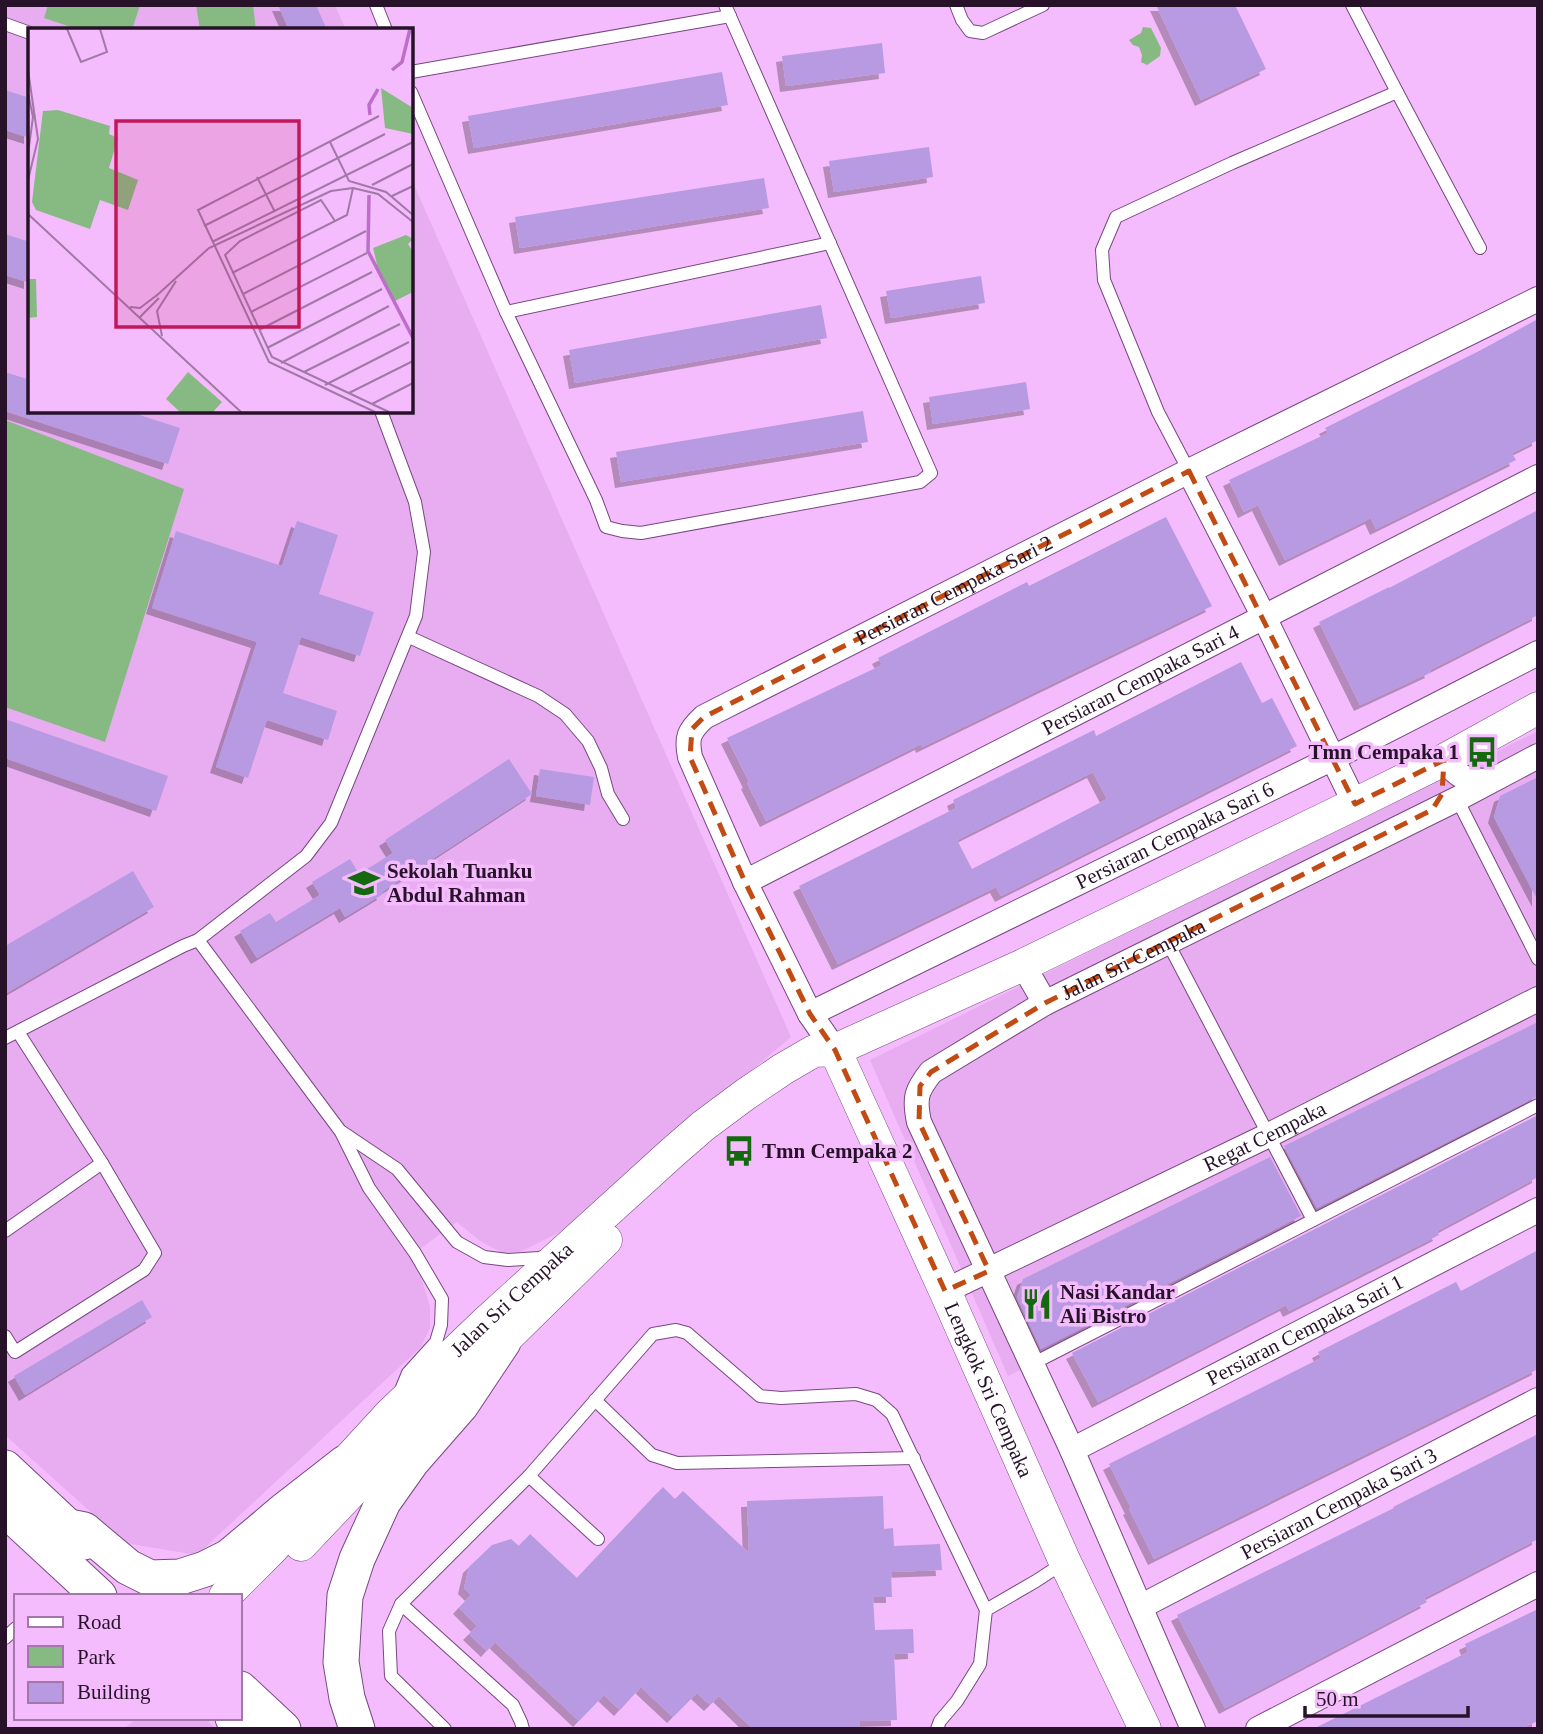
<svg xmlns="http://www.w3.org/2000/svg" width="1543" height="1734" font-family="Georgia,serif">
<style>
.built{fill:#e8adf1}
.green{fill:#87ba82}
.building{fill:#b79ae2;fill-rule:evenodd;filter:url(#shadow)}
.lines{fill:none;stroke-linecap:round;stroke-linejoin:round}
.service-casing{stroke:#784780;stroke-width:14}
.minor-casing{stroke:#784780;stroke-width:26}
.tertiary-casing{stroke:#784780;stroke-width:33}
.secondary-casing{stroke:#784780;stroke-width:37}
.service{stroke:#fff;stroke-width:12}
.minor{stroke:#fff;stroke-width:24}
.tertiary{stroke:#fff;stroke-width:32}
.secondary{stroke:#fff;stroke-width:35}
.marked{fill:none;stroke:#c14b12;stroke-width:5;stroke-dasharray:14 9;stroke-linejoin:round}
.labels{text-anchor:middle;dominant-baseline:central;stroke-width:7;stroke-linejoin:round;paint-order:stroke}
.street-label{font-size:21px;fill:#27122a;stroke:#f4bcfc}
.poi-label{font-size:21px;font-weight:bold;fill:#27122a;stroke:#f4bcfc;text-anchor:start}
.inset-river{fill:none;stroke:#bc6ec8;stroke-width:3.5}
.inset-road{fill:none;stroke:#a278a8;stroke-width:2}
.view{fill:#c2185b;fill-opacity:0.15;stroke:#c2185b;stroke-width:3.5}
.inset-edge{fill:none;stroke:#27122a;stroke-width:3.5}
</style>
<defs>
<filter id="shadow"><feDropShadow dx="-6" dy="6" stdDeviation="0" flood-color="#0004"/></filter>
</defs>
<rect width="100%" height="100%" fill="#f4bcfc"/>
<g class="built">
<polygon points="5,5 335,5 346,30 30,30 30,411 411,411 411,178 791,1037 562,1231 520,1252 503,1253 480,1241 457,1222 410,1256 421,1277 430,1307 430,1328 421,1347 197,1555 125,1543 5,1435"/>
<polygon points="1538,731 1538,1108 1008,1376 870,1060"/>
<polygon points="137,1718 205,1718 216,1729 124,1729"/>
</g>
<g class="green">
<polygon points="48,5 140,5 132,30 80,30 44,18"/>
<polygon points="196,5 253,5 256,30 200,30"/>
<polygon points="1143,27 1151,28 1161,48 1160,56 1147,65 1141,62 1142,55 1139,47 1133,45 1129,40 1141,33"/>
<polygon points="5,420 184,489 105,742 5,707"/>
</g>
<g class="building">
<polygon points="278,5 316,5 327,30 289,30"/>
<polygon points="1156,5 1235,5 1266,69 1201,100"/>
<polygon points="882,43 885,73 786,86 782,56"/>
<polygon points="722,72 728,105 474,148 468,116"/>
<polygon points="5,90 30,98 30,138 5,130"/>
<polygon points="929,147 933,177 834,192 829,161"/>
<polygon points="764,178 769,208 520,248 515,217"/>
<polygon points="5,234 30,242 30,283 5,275"/>
<polygon points="981,276 985,303 891,318 886,291"/>
<polygon points="821,305 827,338 575,383 569,350"/>
<polygon points="1538,319 1538,440 1512,453 1516,460 1376,529 1371,518 1285,560 1258,505 1244,512 1229,480 1328,433 1325,428 1479,351"/>
<polygon points="5,372 30,380 30,411 127,411 180,428 168,464 5,411"/>
<polygon points="1026,382 1030,409 933,424 929,397"/>
<polygon points="863,411 868,442 621,482 616,452"/>
<polygon points="1538,510 1538,615 1430,670 1431,672 1360,705 1319,622 1389,587 1389,588"/>
<polygon points="1166,517 1212,606 922,747 921,744 766,821 747,783 749,782 727,738 882,665 878,658 1027,582 1029,586"/>
<polygon points="297,521 338,535 319,594 374,612 360,656 301,637 283,693 337,711 328,740 267,720 248,778 216,767 257,642 152,608 176,531 282,566"/>
<path d="M 1241,662 L 1262,703 L 1272,698 L 1297,746 L 1001,896 L 996,887 L 838,964 L 799,886 L 956,808 L 953,800 L 1094,730 L 1096,736 ZM 1093,772 L 1107,799 L 972,869 L 957,840 Z"/>
<polygon points="5,719 168,776 156,811 5,758"/>
<polygon points="509,759 532,794 382,892 383,894 345,917 340,908 257,958 240,931 270,913 276,922 320,895 312,882 350,859 359,874 393,853 385,840"/>
<polygon points="540,769 594,777 590,805 536,796"/>
<polygon points="1538,777 1538,901 1494,817 1500,796"/>
<polygon points="133,871 154,907 5,994 5,946"/>
<polygon points="1538,1022 1538,1096 1317,1208 1284,1146"/>
<polygon points="1538,1115 1538,1177 1437,1231 1439,1235 1289,1311 1286,1305 1098,1402 1072,1353"/>
<polygon points="1270,1157 1301,1216 1041,1349 1017,1297 1023,1279"/>
<polygon points="1538,1250 1538,1369 1154,1559 1129,1509 1131,1508 1109,1464 1321,1358 1318,1352 1456,1282 1461,1291"/>
<polygon points="142,1300 152,1317 25,1395 14,1376"/>
<polygon points="1538,1434 1538,1539 1424,1598 1427,1602 1225,1708 1177,1615 1394,1508 1393,1507"/>
<polygon points="663,1487 675,1499 683,1491 749,1553 747,1501 883,1496 884,1529 893,1528 894,1546 940,1544 942,1570 891,1572 892,1597 873,1597 875,1630 913,1629 914,1653 894,1654 897,1720 860,1721 860,1727 753,1729 719,1696 710,1705 697,1693 673,1717 641,1687 620,1710 604,1695 579,1721 495,1642 487,1651 469,1634 477,1626 459,1608 471,1595 464,1588 469,1567 492,1545 511,1539 519,1546 530,1534 577,1578"/>
<polygon points="1538,1609 1538,1721 1520,1729 1313,1729 1468,1652 1465,1644"/>
</g>
<g class="lines">
<defs>
<g id="service">
<polyline points="376,5 386,30"/>
<polyline points="956,5 962,20 970,31 983,33 1043,5"/>
<polyline points="1352,5 1397,92 1480,248"/>
<polyline points="5,24 30,33"/>
<polyline points="411,72 730,16"/>
<polyline points="411,92 506,312 596,500 606,527 622,531 641,533 920,482 931,473 725,5"/>
<polyline points="506,312 830,243"/>
<polyline points="1189,471 1158,412 1104,280 1102,250 1116,217 1232,163 1397,92"/>
<polyline points="409,637 538,696 565,714 588,741 601,768 608,794 623,819"/>
<polyline points="1457,799 1538,959"/>
<polyline points="198,940 341,1132 369,1188 415,1253 442,1299 441,1325 436,1342 408,1373 401,1390"/>
<polyline points="1168,943 1313,1220"/>
<polyline points="5,1038 183,946 198,940 306,856 331,823 416,616 424,552 415,502 381,411"/>
<polyline points="342,1132 397,1169 457,1242 484,1257 508,1260 539,1258 546,1256"/>
<polyline points="5,1231 102,1163"/>
<polyline points="5,1336 15,1352 144,1270 155,1253 102,1163 18,1032"/>
<polyline points="1032,1364 1538,1105"/>
<polyline points="595,1400 652,1455 677,1463 914,1458"/>
<polyline points="529,1476 598,1539"/>
<polyline points="401,1604 513,1705 521,1722 523,1729"/>
<polyline points="5,1638 16,1628"/>
<polyline points="445,1729 391,1676 389,1631 401,1604 529,1476 653,1334 676,1330 687,1333 760,1396 781,1398 856,1394 876,1400 892,1414 986,1610"/>
<polyline points="937,1729 940,1721 957,1701 980,1664 986,1610 1036,1581 1065,1562"/>
</g>
<g id="minor">
<polyline points="1189,471 1264,617 1355,804"/>
<path d="M 1444,760 C 1461,778 1463,780 1488,781"/>
<path id="s1" d="M 745,882 L 1538,477"/>
<polyline points="1023,965 1045,1003"/>
<path id="s2" d="M 810,1014 L 1331,759 L 1538,653"/>
<path id="s3" d="M 835,1050 L 810,1014 L 745,882 L 690,757 C 686,737 689,731 704,717 L 1189,471 L 1538,299"/>
<path id="s4" d="M 945,1291 L 1269,1135 L 1538,999"/>
<path id="s5" d="M 1072,1450 L 1538,1210"/>
<path id="s6" d="M 1140,1607 L 1538,1400"/>
<path id="s7" d="M 1193,1729 L 1072,1450 L 919,1122 C 914,1098 916,1091 931,1072 L 1045,1003 L 1457,799 L 1538,756"/>
<polyline points="1258,1729 1538,1584"/>
</g>
<g id="tertiary">
<path id="s8" d="M 835,1050 L 945,1291 L 1065,1562 L 1145,1729"/>
<polyline points="301,1545 373,1469 606,1240"/>
<path id="s9" d="M 225,1596 L 273,1548 L 345,1463 L 389,1415 L 486,1322 L 673,1152 L 703,1126 L 746,1094 L 783,1069 L 814,1051 L 835,1050 L 1023,965 L 1355,804 L 1444,760 L 1538,708"/>
</g>
<g id="secondary">
<polyline points="5,1468 84,1542"/>
<polyline points="5,1509 99,1596"/>
<polyline points="69,1527 84,1530 128,1567 150,1578 180,1577 205,1569 229,1557 286,1509 345,1463"/>
<polyline points="240,1689 283,1729"/>
<polyline points="233,1718 245,1729"/>
<polyline points="357,1729 347,1698 341,1662 345,1596 357,1559 383,1502 412,1461 461,1405 503,1342"/>
</g>
</defs>
<use href="#service" class="service-casing"/>
<use href="#minor" class="minor-casing"/>
<use href="#tertiary" class="tertiary-casing"/>
<use href="#secondary" class="secondary-casing"/>
<use href="#service" class="service"/>
<use href="#minor" class="minor"/>
<use href="#tertiary" class="tertiary"/>
<use href="#secondary" class="secondary"/>
</g>
<path class="marked" d="M 1189,471 L 1355,804 L 1444,760 L 1442,794 L 1432,810 L 1045,1003 L 931,1072 L 920,1086 L 919,1122 L 989,1271 L 945,1291 L 835,1050 L 810,1014 L 745,882 L 690,757 L 692,729 L 704,717 Z"/>
<defs>
<symbol id="bus-bare" viewBox="-9 -9 18 18"><path d="M-5-6H5V4H4V6H2V4H-2V6H-4V4H-5ZM-3.5-4V0h7V-4ZM-3.5 1.2v1.5H-2V1.2ZM2 1.2v1.5H3.5V1.2Z" fill="#14690e" stroke="#f4bcfc" stroke-width="2.5" paint-order="stroke"/></symbol>
<symbol id="school-bare" viewBox="-9 -9 18 18"><path d="M0-5L7-2L0 1L-7-2ZM-4 1L0 2.5L4 1V4Q0 6-4 4Z" fill="#14690e" stroke="#f4bcfc" stroke-width="2.5" paint-order="stroke"/></symbol>
<symbol id="restaurant-bare" viewBox="-9 -9 18 18"><path d="M-5-6h1v4h1v-4h1v4h1v-4h1v5L-1.5 .5V6h-2V.5L-5-1ZM5-6V6H3V1.5H1.5Q1.5-4 5-6Z" fill="#14690e" stroke="#f4bcfc" stroke-width="2.5" paint-order="stroke"/></symbol>
</defs>
<g fill-rule="evenodd">
<use href="#bus-bare" x="1460" y="730" width="44" height="44"/>
<use href="#school-bare" x="342" y="861" width="44" height="44"/>
<use href="#bus-bare" x="717" y="1129" width="44" height="44"/>
<use href="#restaurant-bare" x="1015" y="1282" width="44" height="44"/>
</g>
<g class="labels">
<g class="street-label">
<text stroke="none"><textPath href="#s3" startOffset="653">Persiaran Cempaka Sari 2</textPath></text>
<text stroke="none"><textPath href="#s1" startOffset="444">Persiaran Cempaka Sari 4</textPath></text>
<text stroke="none"><textPath href="#s2" startOffset="406">Persiaran Cempaka Sari 6</textPath></text>
<text stroke="none"><textPath href="#s7" startOffset="952">Jalan Sri Cempaka</textPath></text>
<text stroke="none"><textPath href="#s4" startOffset="355">Regat Cempaka</textPath></text>
<text stroke="none"><textPath href="#s9" startOffset="413">Jalan Sri Cempaka</textPath></text>
<text stroke="none"><textPath href="#s5" startOffset="262">Persiaran Cempaka Sari 1</textPath></text>
<text stroke="none"><textPath href="#s8" startOffset="373">Lengkok Sri Cempaka</textPath></text>
<text stroke="none"><textPath href="#s6" startOffset="224">Persiaran Cempaka Sari 3</textPath></text>
</g>
<g class="poi-label">
<text x="1459" y="752" text-anchor="end">Tmn Cempaka 1</text>
<text x="387" y="871">Sekolah Tuanku<tspan x="387" dy="24">Abdul Rahman</tspan></text>
<text x="762" y="1151">Tmn Cempaka 2</text>
<text x="1060" y="1292">Nasi Kandar<tspan x="1060" dy="24">Ali Bistro</tspan></text>
</g>
</g>
<g transform="translate(28 28)">
<rect width="385" height="385" fill="#f4bcfc"/>
<path d="M 353,60 L 385,80 L 385,106 L 357,100 ZM 30,82 L 82,98 L 81,106 L 90,110 L 81,140 L 110,152 L 100,182 L 72,172 L 62,201 L 8,182 L 4,174 L 15,83 ZM 378,207 L 385,211 L 380,216 L 385,224 L 385,264 L 367,273 L 352,249 L 345,220 ZM 0,251 L 8,251 L 9,289 L 0,290 ZM 160,344 L 194,374 L 185,384 L 152,384 L 138,371 Z" fill="#87ba82"/>
<path class="inset-river" d="M 364,42 L 374,34 L 382,1M 342,87 L 341,77 L 350,61M 341,167 L 340,223 L 385,310"/>
<path class="inset-road" d="M 39,1 L 53,34 L 79,24 L 72,1M 0,42 L 10,111 L 0,152M 0,65 L 5,89 L 0,126M 302,114 L 321,153 L 358,164 L 385,187M 229,149 L 247,184M 344,157 L 385,136M 364,168 L 385,158M 0,186 L 213,384M 307,193 L 293,172 L 212,213 L 197,227 L 244,329 L 361,384M 176,198 L 357,106M 184,214 L 385,114M 204,245 L 319,187 L 325,160M 215,266 L 338,203M 127,269 L 181,220 L 303,163 L 325,160 L 350,166 L 385,194M 102,279 L 112,280 L 129,267M 223,284 L 339,225M 111,290 L 131,270M 231,302 L 344,244M 134,308 L 129,283 L 148,253M 239,320 L 354,261M 253,335 L 361,278M 276,344 L 372,296M 297,357 L 381,314M 321,365 L 385,333M 344,376 L 385,355M 347,384 L 241,334 L 170,182 L 351,88"/>
<path class="view" d="M 88,93 L 271,93 L 271,299 L 88,299 Z"/>
<rect width="385" height="385" class="inset-edge"/>
</g>
<rect width="1543" height="1734" fill="none" stroke="#27122a" stroke-width="14"/>
<rect x="14" y="1594" width="228" height="126" fill="#f4bcfc" stroke="#a278a8" stroke-width="2"/>
<rect x="28" y="1617" width="35" height="10" fill="#ffffff" stroke="#a278a8" stroke-width="2"/>
<text x="77" y="1629" font-size="21" fill="#27122a">Road</text>
<rect x="28" y="1646" width="35" height="21" fill="#87ba82" stroke="#a278a8" stroke-width="2"/>
<text x="77" y="1664" font-size="21" fill="#27122a">Park</text>
<rect x="28" y="1682" width="35" height="21" fill="#b79ae2" stroke="#a278a8" stroke-width="2"/>
<text x="77" y="1699" font-size="21" fill="#27122a">Building</text>
<path d="M1305 1706v10h163v-10" fill="none" stroke="#27122a" stroke-width="3.5"/>
<text x="1316" y="1706" font-size="21" fill="#27122a" stroke="#f4bcfc" stroke-width="5" paint-order="stroke">50 m</text>
</svg>
